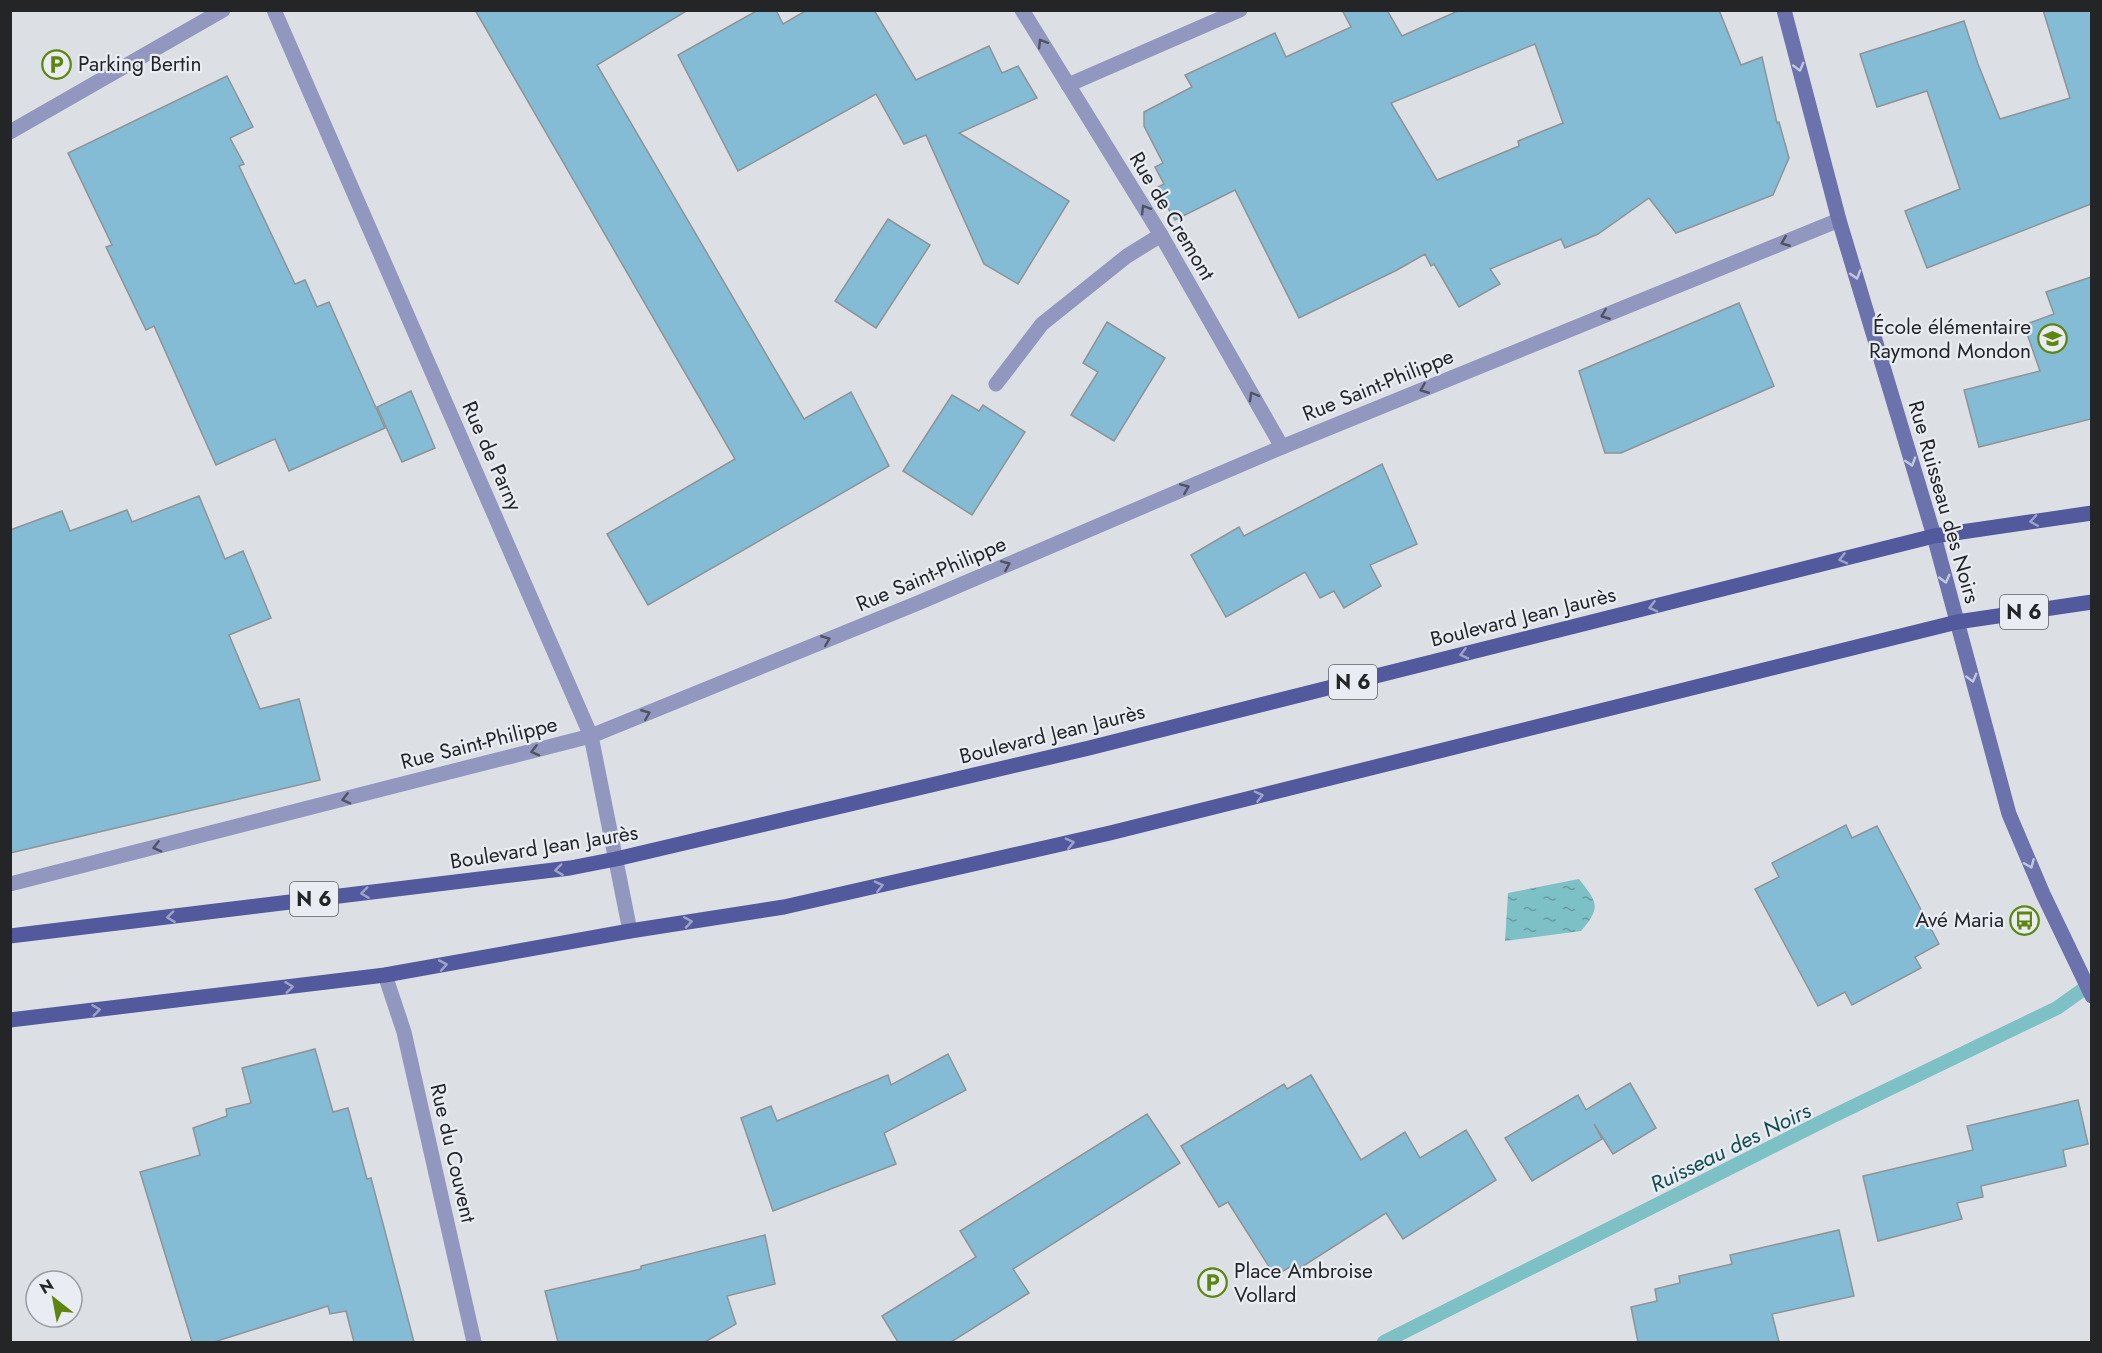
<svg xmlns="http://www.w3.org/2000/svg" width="2102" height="1353" font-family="Jost,sans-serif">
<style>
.water{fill:url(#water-ripples)}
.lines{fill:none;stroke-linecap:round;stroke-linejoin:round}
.stream{stroke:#7dc0c6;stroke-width:14}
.building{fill:#84bcd5;stroke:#8d9396;stroke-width:1.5;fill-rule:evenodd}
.street{stroke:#9197be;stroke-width:15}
.secondary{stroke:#6c73ac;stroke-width:15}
.primary{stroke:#52599d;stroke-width:15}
.oneway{stroke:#4f5363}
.oneway2{stroke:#c4c8de}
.oneway3{stroke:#9ea3c8}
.labels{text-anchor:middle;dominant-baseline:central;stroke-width:4.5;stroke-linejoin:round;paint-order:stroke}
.shield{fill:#e9edf3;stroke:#5e6164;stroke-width:1.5}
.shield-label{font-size:20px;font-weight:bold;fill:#232527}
.poi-label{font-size:21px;fill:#232527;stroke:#e9edf3;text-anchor:start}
.street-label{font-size:21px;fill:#232527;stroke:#e9edf3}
.water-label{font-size:22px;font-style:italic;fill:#104d51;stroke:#e9edf3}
</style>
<defs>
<pattern id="water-ripples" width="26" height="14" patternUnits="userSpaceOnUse" patternTransform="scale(1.5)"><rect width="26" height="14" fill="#7dc0c6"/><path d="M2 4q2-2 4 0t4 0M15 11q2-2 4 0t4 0" fill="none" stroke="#669ca1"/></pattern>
</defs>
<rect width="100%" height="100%" fill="#dce0e5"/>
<path class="water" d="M 1579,879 C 1597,902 1602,907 1581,931 L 1505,941 L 1508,893 Z"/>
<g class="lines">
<polyline class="stream" points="1384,1342 1831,1117 2057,1008 2092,983"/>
</g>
<g class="building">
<polygon points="475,10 688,10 597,65 804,419 851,392 889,466 648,605 607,534 735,459"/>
<polygon points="758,10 776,10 783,24 807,10 874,10 916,80 989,46 1002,73 1018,66 1037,98 959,133 1069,201 1018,284 984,264 926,135 904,144 876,94 738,171 678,55"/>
<path d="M 1342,10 L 1387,10 L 1402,36 L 1460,10 L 1719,10 L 1741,65 L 1762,57 L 1777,123 L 1779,122 L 1789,158 L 1773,195 L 1676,233 L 1649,198 L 1598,234 L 1565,248 L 1561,239 L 1490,269 L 1500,284 L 1459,307 L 1434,264 L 1431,266 L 1425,254 L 1397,270 L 1299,318 L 1235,190 L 1175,220 L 1156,188 L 1164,184 L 1155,167 L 1163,163 L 1144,126 L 1144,112 L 1192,87 L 1185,75 L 1275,33 L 1286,57 L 1351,27 ZM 1535,44 L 1563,123 L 1518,141 L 1519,146 L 1437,180 L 1391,103 Z"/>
<polygon points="2043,10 2091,10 2091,204 1927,268 1905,211 1960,189 1927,91 1877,107 1860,54 1964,21 1978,64 2000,119 2070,98"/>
<polygon points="227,76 253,127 230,138 244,164 239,166 295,284 305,280 317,307 329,302 385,428 289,471 275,439 216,465 154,326 146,330 106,247 112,245 68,153"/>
<polygon points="888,219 930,245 876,328 835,301"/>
<polygon points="2091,277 2091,419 1979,447 1964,390 2040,371 2024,325 2054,314 2046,292"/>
<polygon points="1739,303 1774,386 1621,453 1605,453 1579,371"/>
<polygon points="1107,322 1165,358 1114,441 1071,415 1098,372 1083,363"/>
<polygon points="411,391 435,448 402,462 377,407"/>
<polygon points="952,395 979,411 983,405 1025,432 972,515 903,471"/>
<polygon points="1382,464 1417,544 1370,565 1381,586 1344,608 1334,591 1320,598 1305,572 1226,617 1191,555 1239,527 1244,536"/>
<polygon points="199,496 225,559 243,551 271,618 229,635 260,709 299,699 320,780 10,853 10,530 62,511 70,531 127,510 132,522"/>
<polygon points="1846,825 1852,838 1877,826 1939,944 1915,957 1921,968 1852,1005 1845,992 1818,1006 1755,889 1779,877 1772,863"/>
<polygon points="315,1049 333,1112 348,1108 367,1179 371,1178 414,1342 354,1342 346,1311 330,1314 328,1306 214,1342 192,1342 140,1172 200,1155 193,1128 227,1116 226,1109 251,1103 242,1068"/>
<polygon points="948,1054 966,1090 884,1133 896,1164 773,1211 741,1118 771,1106 777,1121 888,1075 891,1085"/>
<polygon points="1311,1075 1361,1160 1405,1132 1420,1158 1466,1130 1496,1180 1403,1239 1386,1213 1297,1270 1293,1265 1275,1276 1228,1202 1219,1207 1181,1146 1284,1084 1287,1089"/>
<polygon points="1630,1083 1656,1128 1613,1154 1594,1124 1602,1139 1532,1181 1505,1138 1578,1095 1586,1110"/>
<polygon points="2078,1100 2088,1144 2063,1150 2066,1166 1981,1186 1983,1197 1957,1203 1962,1219 1878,1241 1863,1176 1973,1150 1967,1126"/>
<polygon points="1147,1114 1180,1163 1013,1269 1029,1293 951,1342 898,1342 882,1316 976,1257 960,1231"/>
<polygon points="1839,1230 1854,1296 1772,1314 1779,1342 1638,1342 1631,1307 1657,1301 1655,1289 1680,1283 1679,1276 1732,1264 1730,1255"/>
<polygon points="765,1235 775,1284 727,1296 736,1324 705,1342 558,1342 545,1291 641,1269 641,1266"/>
</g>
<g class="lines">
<g class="street">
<polyline points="274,10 591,736 630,931"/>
<polyline points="1022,10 1161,235 1282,447"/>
<polyline points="1068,85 1240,10"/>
<polyline points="10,132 223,10"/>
<polyline points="996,384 1042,324 1127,256 1161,235"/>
<polyline points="10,884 591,736 918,603 1282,447 1839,220"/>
<polyline points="385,975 404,1032 474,1342"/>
</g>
<polyline class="secondary" points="1784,10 1839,220 1934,536 2009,814 2043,894 2092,996"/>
<g class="primary">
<polyline points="10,936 570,868 616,859 1089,748 1934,536 2092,513"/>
<polyline points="10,1020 385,975 630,931 784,907 1110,833 1957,622 2092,602"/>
</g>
</g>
<defs><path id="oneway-chevron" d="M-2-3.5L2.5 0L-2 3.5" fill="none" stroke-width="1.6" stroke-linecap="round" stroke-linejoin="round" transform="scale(1.5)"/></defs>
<g class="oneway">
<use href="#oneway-chevron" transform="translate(1042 43) rotate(-122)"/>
<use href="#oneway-chevron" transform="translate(1145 209) rotate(-122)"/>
<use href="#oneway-chevron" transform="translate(1785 242) rotate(158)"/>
<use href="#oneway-chevron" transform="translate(1605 315) rotate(158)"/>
<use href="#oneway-chevron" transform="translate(1424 389) rotate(158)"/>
<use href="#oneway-chevron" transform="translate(1253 396) rotate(-120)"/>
<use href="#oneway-chevron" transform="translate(1185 488) rotate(-23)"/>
<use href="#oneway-chevron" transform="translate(1006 565) rotate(-23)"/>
<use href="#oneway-chevron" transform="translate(826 640) rotate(-22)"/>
<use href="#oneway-chevron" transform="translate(646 714) rotate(-22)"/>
<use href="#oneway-chevron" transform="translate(535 751) rotate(166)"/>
<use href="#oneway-chevron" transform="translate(346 799) rotate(166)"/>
<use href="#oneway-chevron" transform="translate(157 847) rotate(166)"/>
</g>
<g class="oneway2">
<use href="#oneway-chevron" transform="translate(1799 67) rotate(75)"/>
<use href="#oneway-chevron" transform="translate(1856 275) rotate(73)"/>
<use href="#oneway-chevron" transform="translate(1911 462) rotate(73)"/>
<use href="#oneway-chevron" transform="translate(1945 579) rotate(75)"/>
<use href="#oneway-chevron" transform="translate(1972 678) rotate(75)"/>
<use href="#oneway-chevron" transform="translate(2030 864) rotate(67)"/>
</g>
<g class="oneway3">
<use href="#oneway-chevron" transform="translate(2034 521) rotate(171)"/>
<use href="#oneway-chevron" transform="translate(1843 559) rotate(166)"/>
<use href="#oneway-chevron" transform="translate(1653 607) rotate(166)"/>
<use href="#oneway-chevron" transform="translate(1464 654) rotate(166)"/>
<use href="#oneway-chevron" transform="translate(1259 796) rotate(-14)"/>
<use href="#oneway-chevron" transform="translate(1070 843) rotate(-13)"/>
<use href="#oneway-chevron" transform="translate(559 870) rotate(173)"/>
<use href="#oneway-chevron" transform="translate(879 886) rotate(-13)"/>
<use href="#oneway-chevron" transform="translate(365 893) rotate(173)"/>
<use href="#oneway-chevron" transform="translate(171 917) rotate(173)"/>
<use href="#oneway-chevron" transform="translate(688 922) rotate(-9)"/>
<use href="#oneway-chevron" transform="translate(443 965) rotate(-10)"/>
<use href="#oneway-chevron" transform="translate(289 987) rotate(-7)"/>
<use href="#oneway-chevron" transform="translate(96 1010) rotate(-7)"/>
</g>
<defs>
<symbol id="parking-ring" viewBox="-11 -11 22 22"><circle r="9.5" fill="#e9edf3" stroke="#5d860f" stroke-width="1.5"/><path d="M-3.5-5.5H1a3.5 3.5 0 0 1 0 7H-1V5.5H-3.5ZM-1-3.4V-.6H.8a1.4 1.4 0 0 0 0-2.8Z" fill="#5d860f"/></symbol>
<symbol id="school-ring" viewBox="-11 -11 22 22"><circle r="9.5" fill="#e9edf3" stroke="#5d860f" stroke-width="1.5"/><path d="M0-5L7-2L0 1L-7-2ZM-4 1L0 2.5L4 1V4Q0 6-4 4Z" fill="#5d860f"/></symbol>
<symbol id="bus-ring" viewBox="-11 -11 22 22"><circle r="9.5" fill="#e9edf3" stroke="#5d860f" stroke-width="1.5"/><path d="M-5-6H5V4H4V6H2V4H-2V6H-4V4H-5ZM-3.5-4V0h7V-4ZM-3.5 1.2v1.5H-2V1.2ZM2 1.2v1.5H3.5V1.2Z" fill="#5d860f"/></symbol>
</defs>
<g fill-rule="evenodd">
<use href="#parking-ring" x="40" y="48" width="33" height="33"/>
<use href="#school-ring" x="2036" y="322" width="33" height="33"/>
<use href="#bus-ring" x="2008" y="904" width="33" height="33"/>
<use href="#parking-ring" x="1196" y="1266" width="33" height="33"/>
</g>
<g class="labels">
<g class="shield">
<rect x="2000" y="595" width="48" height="34" rx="4.5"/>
<rect x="1329" y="665" width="48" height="34" rx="4.5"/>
<rect x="290" y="882" width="48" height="34" rx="4.5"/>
</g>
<g class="shield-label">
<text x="2024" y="612">N 6</text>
<text x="1353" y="682">N 6</text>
<text x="314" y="899">N 6</text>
</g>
<g class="poi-label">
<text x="78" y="64">Parking Bertin</text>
<text x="2031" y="327" text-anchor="end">École élémentaire<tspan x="2031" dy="24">Raymond Mondon</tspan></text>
<text x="2004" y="920" text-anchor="end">Avé Maria</text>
<text x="1234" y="1271">Place Ambroise<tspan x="1234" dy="24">Vollard</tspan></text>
</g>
<g class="street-label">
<text transform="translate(1172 216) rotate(59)">Rue de Cremont</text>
<text transform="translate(1378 385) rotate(-22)">Rue Saint-Philippe</text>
<text transform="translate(492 456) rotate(66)">Rue de Parny</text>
<text transform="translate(1944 502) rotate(74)">Rue Ruisseau des Noirs</text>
<text transform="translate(931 574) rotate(-23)">Rue Saint-Philippe</text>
<text transform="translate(1523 617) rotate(-14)">Boulevard Jean Jaurès</text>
<text transform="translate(1052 734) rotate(-14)">Boulevard Jean Jaurès</text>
<text transform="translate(479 743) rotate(-14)">Rue Saint-Philippe</text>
<text transform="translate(544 847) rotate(-9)">Boulevard Jean Jaurès</text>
<text transform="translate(453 1153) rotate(77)">Rue du Couvent</text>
</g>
<g class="water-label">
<text transform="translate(1730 1147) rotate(-26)">Ruisseau des Noirs</text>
</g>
</g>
<rect width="2102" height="1353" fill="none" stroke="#232527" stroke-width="24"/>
<g transform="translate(54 1299) rotate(329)"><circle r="28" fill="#e9edf3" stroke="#9a9da1" stroke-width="1.5"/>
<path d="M0-4.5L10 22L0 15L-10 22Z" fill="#5d860f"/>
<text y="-9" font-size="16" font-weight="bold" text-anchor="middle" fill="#232527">N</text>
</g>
</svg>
